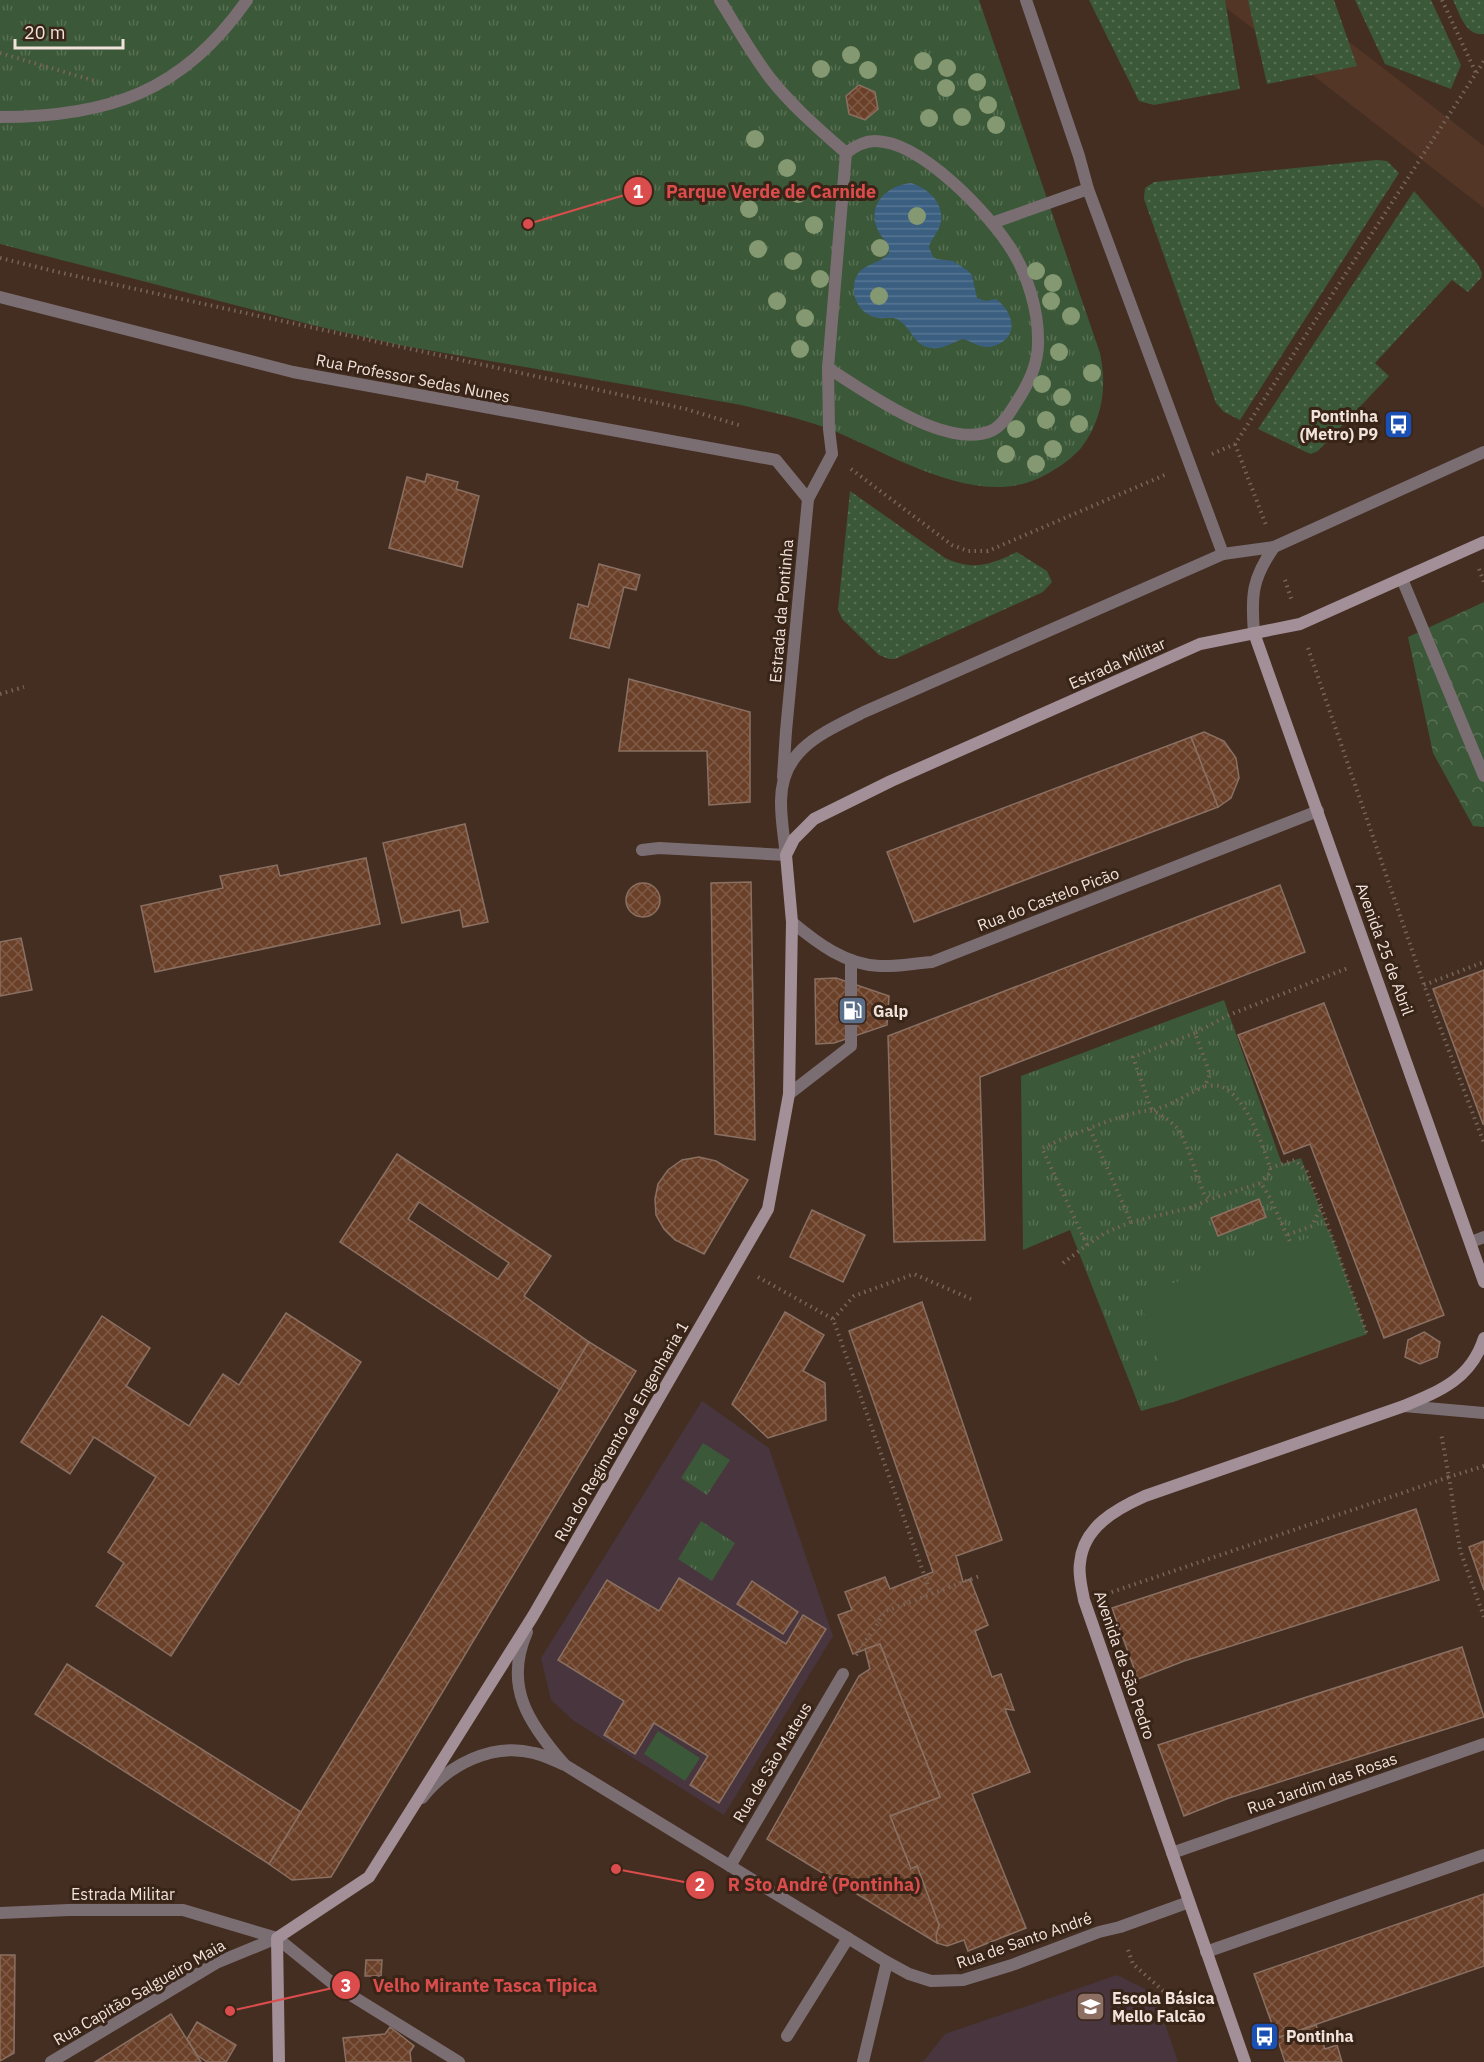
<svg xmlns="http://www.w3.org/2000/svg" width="1484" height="2062" font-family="'IBM Plex Sans',sans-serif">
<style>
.built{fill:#533626}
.education{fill:#48353e}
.grass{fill:url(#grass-dots)}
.forest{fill:url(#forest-crowns)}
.park{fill:url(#park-tufts)}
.garden{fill:#3b5838}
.water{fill:url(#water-rules)}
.building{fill:url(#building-cross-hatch);stroke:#8a7062;stroke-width:1.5;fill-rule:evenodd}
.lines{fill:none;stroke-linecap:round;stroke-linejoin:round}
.path{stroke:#78655a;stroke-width:4;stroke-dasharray:1.5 4.5;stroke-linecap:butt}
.service{stroke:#7b6e73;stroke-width:12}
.pedestrian{stroke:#7b6e73;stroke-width:12}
.minor{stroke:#7b6e73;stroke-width:12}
.tertiary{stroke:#7b6e73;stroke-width:12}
.secondary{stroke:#a38f97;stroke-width:12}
.tree{fill:#849871}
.labels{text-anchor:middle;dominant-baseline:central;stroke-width:6;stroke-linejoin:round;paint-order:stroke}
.street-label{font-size:16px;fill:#f1e3db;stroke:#392418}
.poi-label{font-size:16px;font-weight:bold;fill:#f1e3db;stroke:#392418;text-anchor:start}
.leader{fill:none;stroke:#db4d4c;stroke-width:2}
.callout-dot{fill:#db4d4c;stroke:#392418;stroke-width:2}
.mark-label{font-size:18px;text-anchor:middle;font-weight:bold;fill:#fff}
.callout-label{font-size:18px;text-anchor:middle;font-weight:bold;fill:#db4d4c;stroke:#392418;stroke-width:6;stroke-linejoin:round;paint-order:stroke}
</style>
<defs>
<pattern id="grass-dots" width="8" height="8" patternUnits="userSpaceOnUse" patternTransform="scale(1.5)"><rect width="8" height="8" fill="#3b5838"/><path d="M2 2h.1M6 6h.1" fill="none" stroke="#587054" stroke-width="1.8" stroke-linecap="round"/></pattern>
<pattern id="forest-crowns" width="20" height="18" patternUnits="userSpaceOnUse" patternTransform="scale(1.5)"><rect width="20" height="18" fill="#3b5838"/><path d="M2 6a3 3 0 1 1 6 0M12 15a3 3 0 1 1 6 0" fill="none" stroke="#587054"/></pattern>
<pattern id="park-tufts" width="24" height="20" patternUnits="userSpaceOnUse" patternTransform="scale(1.5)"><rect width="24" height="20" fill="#3b5838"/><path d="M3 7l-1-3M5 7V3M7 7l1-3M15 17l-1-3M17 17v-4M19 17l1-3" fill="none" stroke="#587054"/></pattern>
<pattern id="water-rules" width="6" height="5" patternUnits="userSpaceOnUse" patternTransform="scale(1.5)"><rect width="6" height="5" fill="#3b5f81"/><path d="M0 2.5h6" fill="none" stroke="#587692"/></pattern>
<pattern id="building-cross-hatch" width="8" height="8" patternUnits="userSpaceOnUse" patternTransform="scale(1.5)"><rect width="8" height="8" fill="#6a4028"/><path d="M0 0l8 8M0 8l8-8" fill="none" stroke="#805b47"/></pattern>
</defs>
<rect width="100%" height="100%" fill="#442e22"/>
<polygon class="built" points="1216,0 1295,0 1484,146 1484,208"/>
<g class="education">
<polygon points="702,1401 769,1448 833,1636 724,1815 574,1721 551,1700 541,1658"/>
<polygon points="1117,1975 1155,1994 1178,2062 923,2062 945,2034"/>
</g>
<g class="grass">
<polygon points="1089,0 1225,0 1240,89 1154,105 1139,101"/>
<polygon points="1248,0 1334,0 1357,66 1267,84"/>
<polygon points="1355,0 1431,0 1461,65 1451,89 1385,64"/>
<path d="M 1453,0 L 1484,0 L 1484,34 C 1465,36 1460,14 1453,0 Z"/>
<polygon points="1377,160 1387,161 1399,173 1240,420 1224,412 1216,403 1144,199 1145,188 1154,182"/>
<polygon points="1414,191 1477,263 1482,273 1481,278 1468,292 1452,280 1375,363 1389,376 1318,451 1311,454 1306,452 1258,429"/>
<path d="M 850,491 L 945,558 C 973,571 990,565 1017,552 L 1047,571 L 1052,582 L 1043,592 L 895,659 L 889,659 L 879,655 L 842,619 L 838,610 Z"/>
</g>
<polygon class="forest" points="1484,602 1484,827 1473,826 1433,753 1408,637"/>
<g class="park">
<path d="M 0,0 L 979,0 L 1100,353 C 1107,387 1103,419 1081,448 C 1071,459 1061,466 1049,473 C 981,514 893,454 829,429 C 800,418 770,412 741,405 L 399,345 L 312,325 L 0,244 Z"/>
<polygon points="1224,1000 1282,1164 1301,1158 1367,1334 1173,1402 1141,1411 1070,1230 1023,1250 1021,1076"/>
<polygon points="703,1443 730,1460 707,1495 681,1478"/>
<polygon points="701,1521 735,1543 712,1581 678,1559"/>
</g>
<g class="garden">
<polygon points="1330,1231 1367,1334 1173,1402 1138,1295"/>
<polygon points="658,1731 700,1758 685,1781 644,1754"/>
</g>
<path class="water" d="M 911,183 C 930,189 946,205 940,226 C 937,234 931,239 929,247 L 933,257 L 937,259 L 953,261 L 967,270 L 972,275 L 977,298 L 986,301 L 996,299 C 1014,312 1020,338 994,346 C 983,350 973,342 963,339 C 953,342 942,350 932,348 C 914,346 913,331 901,322 C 895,316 887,319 879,318 C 864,317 852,301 854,286 C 856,262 878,267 889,253 C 890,242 880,238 877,228 C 867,203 889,185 911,183 Z"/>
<g class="building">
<polygon points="859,85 875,92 878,109 865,120 849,114 846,96"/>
<polygon points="427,474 458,482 456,489 479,496 462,567 389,548 407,477 425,482"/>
<polygon points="599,564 640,575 636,590 624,587 609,648 570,638 578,604 588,607"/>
<polygon points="629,679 750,712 750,802 709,805 707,751 619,751"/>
<polygon points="1204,732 1224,741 1236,758 1239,778 1231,798 1218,807 1191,737"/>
<polygon points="1191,737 1218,807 914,922 887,852"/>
<polygon points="465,824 488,922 463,927 460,910 402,923 383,843"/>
<polygon points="366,858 380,924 155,972 141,906 223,888 220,876 277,865 280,876"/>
<polygon points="751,882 755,1140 715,1134 711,883"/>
<circle cx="643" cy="900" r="17"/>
<polygon points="1280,885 1305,952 980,1077 985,1240 894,1242 888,1036"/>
<polygon points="21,938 32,990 0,996 0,942"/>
<polygon points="1484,970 1484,1124 1483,1124 1433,989"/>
<polygon points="836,978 889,996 887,1025 834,1043 816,1044 815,979"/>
<polygon points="1324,1003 1444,1315 1384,1338 1310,1144 1284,1154 1238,1035"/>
<path d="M 397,1154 L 551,1256 L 524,1296 L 589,1342 L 560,1390 L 340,1242 ZM 419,1202 L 509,1263 L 498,1279 L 408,1219 Z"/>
<polygon points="699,1157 716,1161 748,1180 704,1254 675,1240 664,1229 656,1215 655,1199 658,1184 668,1170 682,1160"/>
<polygon points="1259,1199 1266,1217 1218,1236 1211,1218"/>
<polygon points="812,1210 865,1235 843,1282 790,1257"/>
<polygon points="922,1302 1002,1540 956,1556 963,1582 970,1579 988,1625 975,1631 992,1677 1001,1674 1014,1710 1005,1709 1030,1772 972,1794 1026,1928 968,1951 964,1940 947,1946 937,1943 936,1935 939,1925 917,1866 911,1869 890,1816 940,1797 880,1644 853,1654 838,1615 852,1610 845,1592 885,1577 890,1589 933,1572 849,1331"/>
<polygon points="785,1312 824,1335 803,1371 825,1383 826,1420 768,1438 732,1404"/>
<polygon points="286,1313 361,1362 171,1656 96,1606 124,1563 108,1552 156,1477 94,1437 70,1474 21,1442 102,1316 150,1348 126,1386 189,1426 223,1374 239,1385"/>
<polygon points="1424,1332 1440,1342 1437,1357 1420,1364 1405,1357 1408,1340"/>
<polygon points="589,1342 636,1371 331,1877 292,1880 269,1864"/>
<polygon points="1416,1509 1439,1580 1184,1661 1138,1679 1112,1608"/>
<polygon points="1484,1541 1484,1590 1469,1547"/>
<polygon points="679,1578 786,1644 803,1615 826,1629 719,1803 690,1785 708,1756 654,1723 635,1754 604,1735 624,1701 558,1660 607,1580 659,1611"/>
<polygon points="752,1581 798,1612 783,1634 737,1604"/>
<polygon points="880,1644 940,1797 890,1816 911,1869 917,1866 939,1925 936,1935 937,1943 767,1839 859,1676 870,1669 865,1649"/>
<polygon points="1462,1647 1484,1717 1229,1798 1184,1816 1158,1745"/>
<polygon points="67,1664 301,1812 269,1864 35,1714"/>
<polygon points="1484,1894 1484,1966 1277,2038 1254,1974"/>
<polygon points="0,1955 15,1955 14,2053 0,2061"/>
<polygon points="366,1960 382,1960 381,1976 365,1976"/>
<polygon points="171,2014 201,2062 95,2062"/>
<polygon points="197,2022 236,2045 226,2062 207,2062 197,2055 187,2039"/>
<polygon points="1316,2025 1325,2049 1337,2045 1342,2062 1285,2062 1277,2038"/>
<polygon points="390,2027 414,2046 410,2052 411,2062 346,2062 343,2038 385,2034"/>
</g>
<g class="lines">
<g class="path">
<polyline points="1442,0 1476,73"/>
<polyline points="0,53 95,81"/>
<polyline points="0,258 62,273 686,409 742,426"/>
<polyline points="1235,444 1266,525"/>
<polyline points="1212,454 1235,444 1484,61"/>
<polyline points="851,469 952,545 968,551 988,551 1167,474"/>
<polyline points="1479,569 1484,582"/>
<polyline points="1285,580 1292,601"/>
<polyline points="1308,648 1424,985 1484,1143"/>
<polyline points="0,694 24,687"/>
<polyline points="1424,985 1484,962"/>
<polyline points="1195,1033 1133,1057 1152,1111 1170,1104 1205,1086 1210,1074 1195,1033 1229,1015 1348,968"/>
<path d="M 1205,1086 C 1209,1086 1216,1085 1219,1086 C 1245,1093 1263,1145 1270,1168 L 1271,1172 L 1261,1183"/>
<polyline points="1270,1168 1295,1160 1307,1172 1321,1207 1312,1226 1287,1235"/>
<polyline points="1321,1207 1367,1334"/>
<polyline points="1131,1222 1193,1207 1210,1199"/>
<polyline points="1087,1245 1105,1233 1131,1222 1090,1129"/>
<path d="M 1063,1263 L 1087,1245 L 1042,1148 C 1060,1140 1134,1108 1151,1111 C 1160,1113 1172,1122 1178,1129 C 1186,1139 1198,1180 1204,1194 L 1211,1199 L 1261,1183 L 1270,1198 L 1291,1244"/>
<polyline points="758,1277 833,1319 931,1594"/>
<polyline points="833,1319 854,1296 914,1274 971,1299"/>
<polyline points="1484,1466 1449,1477 1460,1550 1484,1617"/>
<polyline points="1106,1594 1449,1477 1441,1433"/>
<polyline points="856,1655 886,1611 982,1575"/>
<polyline points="1128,1950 1133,1964 1179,2005 1199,1998"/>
</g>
<g class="service">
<polyline points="1402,579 1484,776"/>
<path d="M 1254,633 C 1251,595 1252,579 1274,547"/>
<path d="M 642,850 L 659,848 L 786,855 C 784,838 781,820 781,803 C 780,749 823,733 864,712 L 1223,554 L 1274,547 L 1484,452"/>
<polyline points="789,1094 851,1046 851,960"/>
<polyline points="1471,1242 1484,1237"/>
<polyline points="730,1866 843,1674"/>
<polyline points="787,2036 848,1938"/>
</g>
<g class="pedestrian">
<path d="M 720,0 C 736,26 751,53 770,78 C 792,106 819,129 846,153 L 828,368 L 829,429 L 832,454 L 808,499 L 786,731 L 783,777"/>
<polyline points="1026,0 1079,156 1088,189 1223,554"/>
<path d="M 0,117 C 108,117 183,92 247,0"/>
<polyline points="992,223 1088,189"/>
<path d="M 828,368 C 866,392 948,452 993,430 C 1004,424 1010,412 1016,403 C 1029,383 1039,363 1038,339 C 1038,310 1028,277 1013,252 C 991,215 921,141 875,141 C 864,141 855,146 846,153"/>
</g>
<g class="minor">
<polyline points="0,297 293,372 776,460 808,499"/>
<path d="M 792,922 C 817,943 846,965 880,966 C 897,967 915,963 932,962 L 1318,811"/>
<path d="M 527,1632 C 503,1686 529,1724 564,1764"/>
<path d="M 422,1798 C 448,1765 492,1742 534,1753 C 544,1755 555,1761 565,1765 L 887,1962 L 909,1974 L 931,1981 L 963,1980 L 1012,1965 L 1099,1932 L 1120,1927 L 1189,1902"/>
<polyline points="1172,1853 1484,1744"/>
<polyline points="277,1938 336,1986 459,2062"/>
<polyline points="1206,1952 1484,1855"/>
<polyline points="863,2062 887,1962"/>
</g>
<g class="tertiary">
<polyline points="1404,1406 1484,1413"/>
<polyline points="0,1913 69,1910 183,1910 277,1938"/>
<polyline points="51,2062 216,1963 277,1938"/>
</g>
<g class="secondary">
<polyline points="1254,633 1484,1282"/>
<polyline points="279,2062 277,1938 369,1877 533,1616 768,1209 789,1094 792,922 786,855 794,839 814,819 891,781 1200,644 1300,624 1484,542"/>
<path d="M 1245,2062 L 1084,1600 C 1082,1588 1078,1575 1080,1563 C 1083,1527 1116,1509 1145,1496 L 1404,1406 C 1440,1391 1471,1379 1484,1338"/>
</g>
</g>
<g class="tree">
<circle cx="851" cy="55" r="9"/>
<circle cx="923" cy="61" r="9"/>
<circle cx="947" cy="68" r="9"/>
<circle cx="821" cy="69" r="9"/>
<circle cx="868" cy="70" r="9"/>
<circle cx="977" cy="82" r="9"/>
<circle cx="946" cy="88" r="9"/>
<circle cx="988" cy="105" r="9"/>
<circle cx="962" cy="117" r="9"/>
<circle cx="929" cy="118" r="9"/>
<circle cx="996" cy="125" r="9"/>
<circle cx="755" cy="139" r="9"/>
<circle cx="787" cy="168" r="9"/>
<circle cx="798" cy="194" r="9"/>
<circle cx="749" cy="209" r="9"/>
<circle cx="917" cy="216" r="9"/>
<circle cx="814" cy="225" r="9"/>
<circle cx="880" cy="248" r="9"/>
<circle cx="758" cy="249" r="9"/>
<circle cx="793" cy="261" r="9"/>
<circle cx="1036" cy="271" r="9"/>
<circle cx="820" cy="279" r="9"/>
<circle cx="1053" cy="283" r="9"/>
<circle cx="879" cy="296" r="9"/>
<circle cx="777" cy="301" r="9"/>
<circle cx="1051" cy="301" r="9"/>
<circle cx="1071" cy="316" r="9"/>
<circle cx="805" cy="318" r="9"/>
<circle cx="800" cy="349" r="9"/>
<circle cx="1059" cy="352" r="9"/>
<circle cx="1092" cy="373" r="9"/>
<circle cx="1042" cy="384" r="9"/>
<circle cx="1062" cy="397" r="9"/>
<circle cx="1046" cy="420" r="9"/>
<circle cx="1079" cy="424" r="9"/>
<circle cx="1016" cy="429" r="9"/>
<circle cx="1053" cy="449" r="9"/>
<circle cx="1006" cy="454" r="9"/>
<circle cx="1036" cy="464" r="9"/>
</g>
<defs>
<symbol id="bus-square" viewBox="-11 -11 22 22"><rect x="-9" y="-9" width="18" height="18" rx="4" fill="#1a4fb4" stroke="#392418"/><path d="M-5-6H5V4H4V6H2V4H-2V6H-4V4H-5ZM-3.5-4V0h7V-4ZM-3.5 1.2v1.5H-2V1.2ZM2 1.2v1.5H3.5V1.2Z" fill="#fff"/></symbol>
<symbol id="fuel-square" viewBox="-11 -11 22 22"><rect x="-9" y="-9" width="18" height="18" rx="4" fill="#5c6f8a" stroke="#392418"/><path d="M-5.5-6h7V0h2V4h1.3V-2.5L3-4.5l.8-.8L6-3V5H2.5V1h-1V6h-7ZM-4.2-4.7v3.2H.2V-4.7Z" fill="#fff"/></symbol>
<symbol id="school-square" viewBox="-11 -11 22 22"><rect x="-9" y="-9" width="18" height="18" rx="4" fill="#8d6e63" stroke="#392418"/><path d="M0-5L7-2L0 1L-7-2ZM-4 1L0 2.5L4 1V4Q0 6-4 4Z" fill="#fff"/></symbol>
</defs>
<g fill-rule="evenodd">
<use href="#bus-square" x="1382" y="408" width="33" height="33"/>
<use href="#fuel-square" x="836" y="994" width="33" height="33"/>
<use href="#school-square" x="1074" y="1990" width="33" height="33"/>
<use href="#bus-square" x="1248" y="2020" width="33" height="33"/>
</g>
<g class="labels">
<g class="street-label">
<text transform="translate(413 378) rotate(11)">Rua Professor Sedas Nunes</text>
<text transform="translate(781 611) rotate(-85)">Estrada da Pontinha</text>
<text transform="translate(1117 663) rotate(-24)">Estrada Militar</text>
<text transform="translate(1048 899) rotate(-21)">Rua do Castelo Picão</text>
<text transform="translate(1385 949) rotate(70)">Avenida 25 de Abril</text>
<text transform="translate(621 1431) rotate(-60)">Rua do Regimento de Engenharia 1</text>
<text transform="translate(1125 1665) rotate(71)">Avenida de São Pedro</text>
<text transform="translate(772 1762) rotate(-59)">Rua de São Mateus</text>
<text transform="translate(1322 1783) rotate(-19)">Rua Jardim das Rosas</text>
<text x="123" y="1894">Estrada Militar</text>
<text transform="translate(1024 1940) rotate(-19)">Rua de Santo André</text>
<text transform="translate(139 1992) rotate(-30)">Rua Capitão Salgueiro Maia</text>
</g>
<g class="poi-label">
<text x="1378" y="416" text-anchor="end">Pontinha<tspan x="1378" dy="18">(Metro) P9</tspan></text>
<text x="873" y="1011">Galp</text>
<text x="1112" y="1998">Escola Básica<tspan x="1112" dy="18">Mello Falcão</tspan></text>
<text x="1286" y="2036">Pontinha</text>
</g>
</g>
<path class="leader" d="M528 224L638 191M616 1869L700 1885M230 2011L346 1985"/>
<g class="callout-dot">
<circle cx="528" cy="224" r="6"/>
<circle cx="616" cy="1869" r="6"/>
<circle cx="230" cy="2011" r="6"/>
<circle cx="638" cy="191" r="15"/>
<circle cx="700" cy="1885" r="15"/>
<circle cx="346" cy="1985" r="15"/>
</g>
<g class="mark-label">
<text x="638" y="198">1</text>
<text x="700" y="1891">2</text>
<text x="346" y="1992">3</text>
</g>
<g class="callout-label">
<text x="771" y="198">Parque Verde de Carnide</text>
<text x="824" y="1891">R Sto André (Pontinha)</text>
<text x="485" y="1992">Velho Mirante Tasca Tipica</text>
</g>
<path d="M15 39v9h108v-9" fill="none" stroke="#f1e3db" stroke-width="3"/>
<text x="24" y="39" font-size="18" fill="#f1e3db" stroke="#392418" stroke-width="4.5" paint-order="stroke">20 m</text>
</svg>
